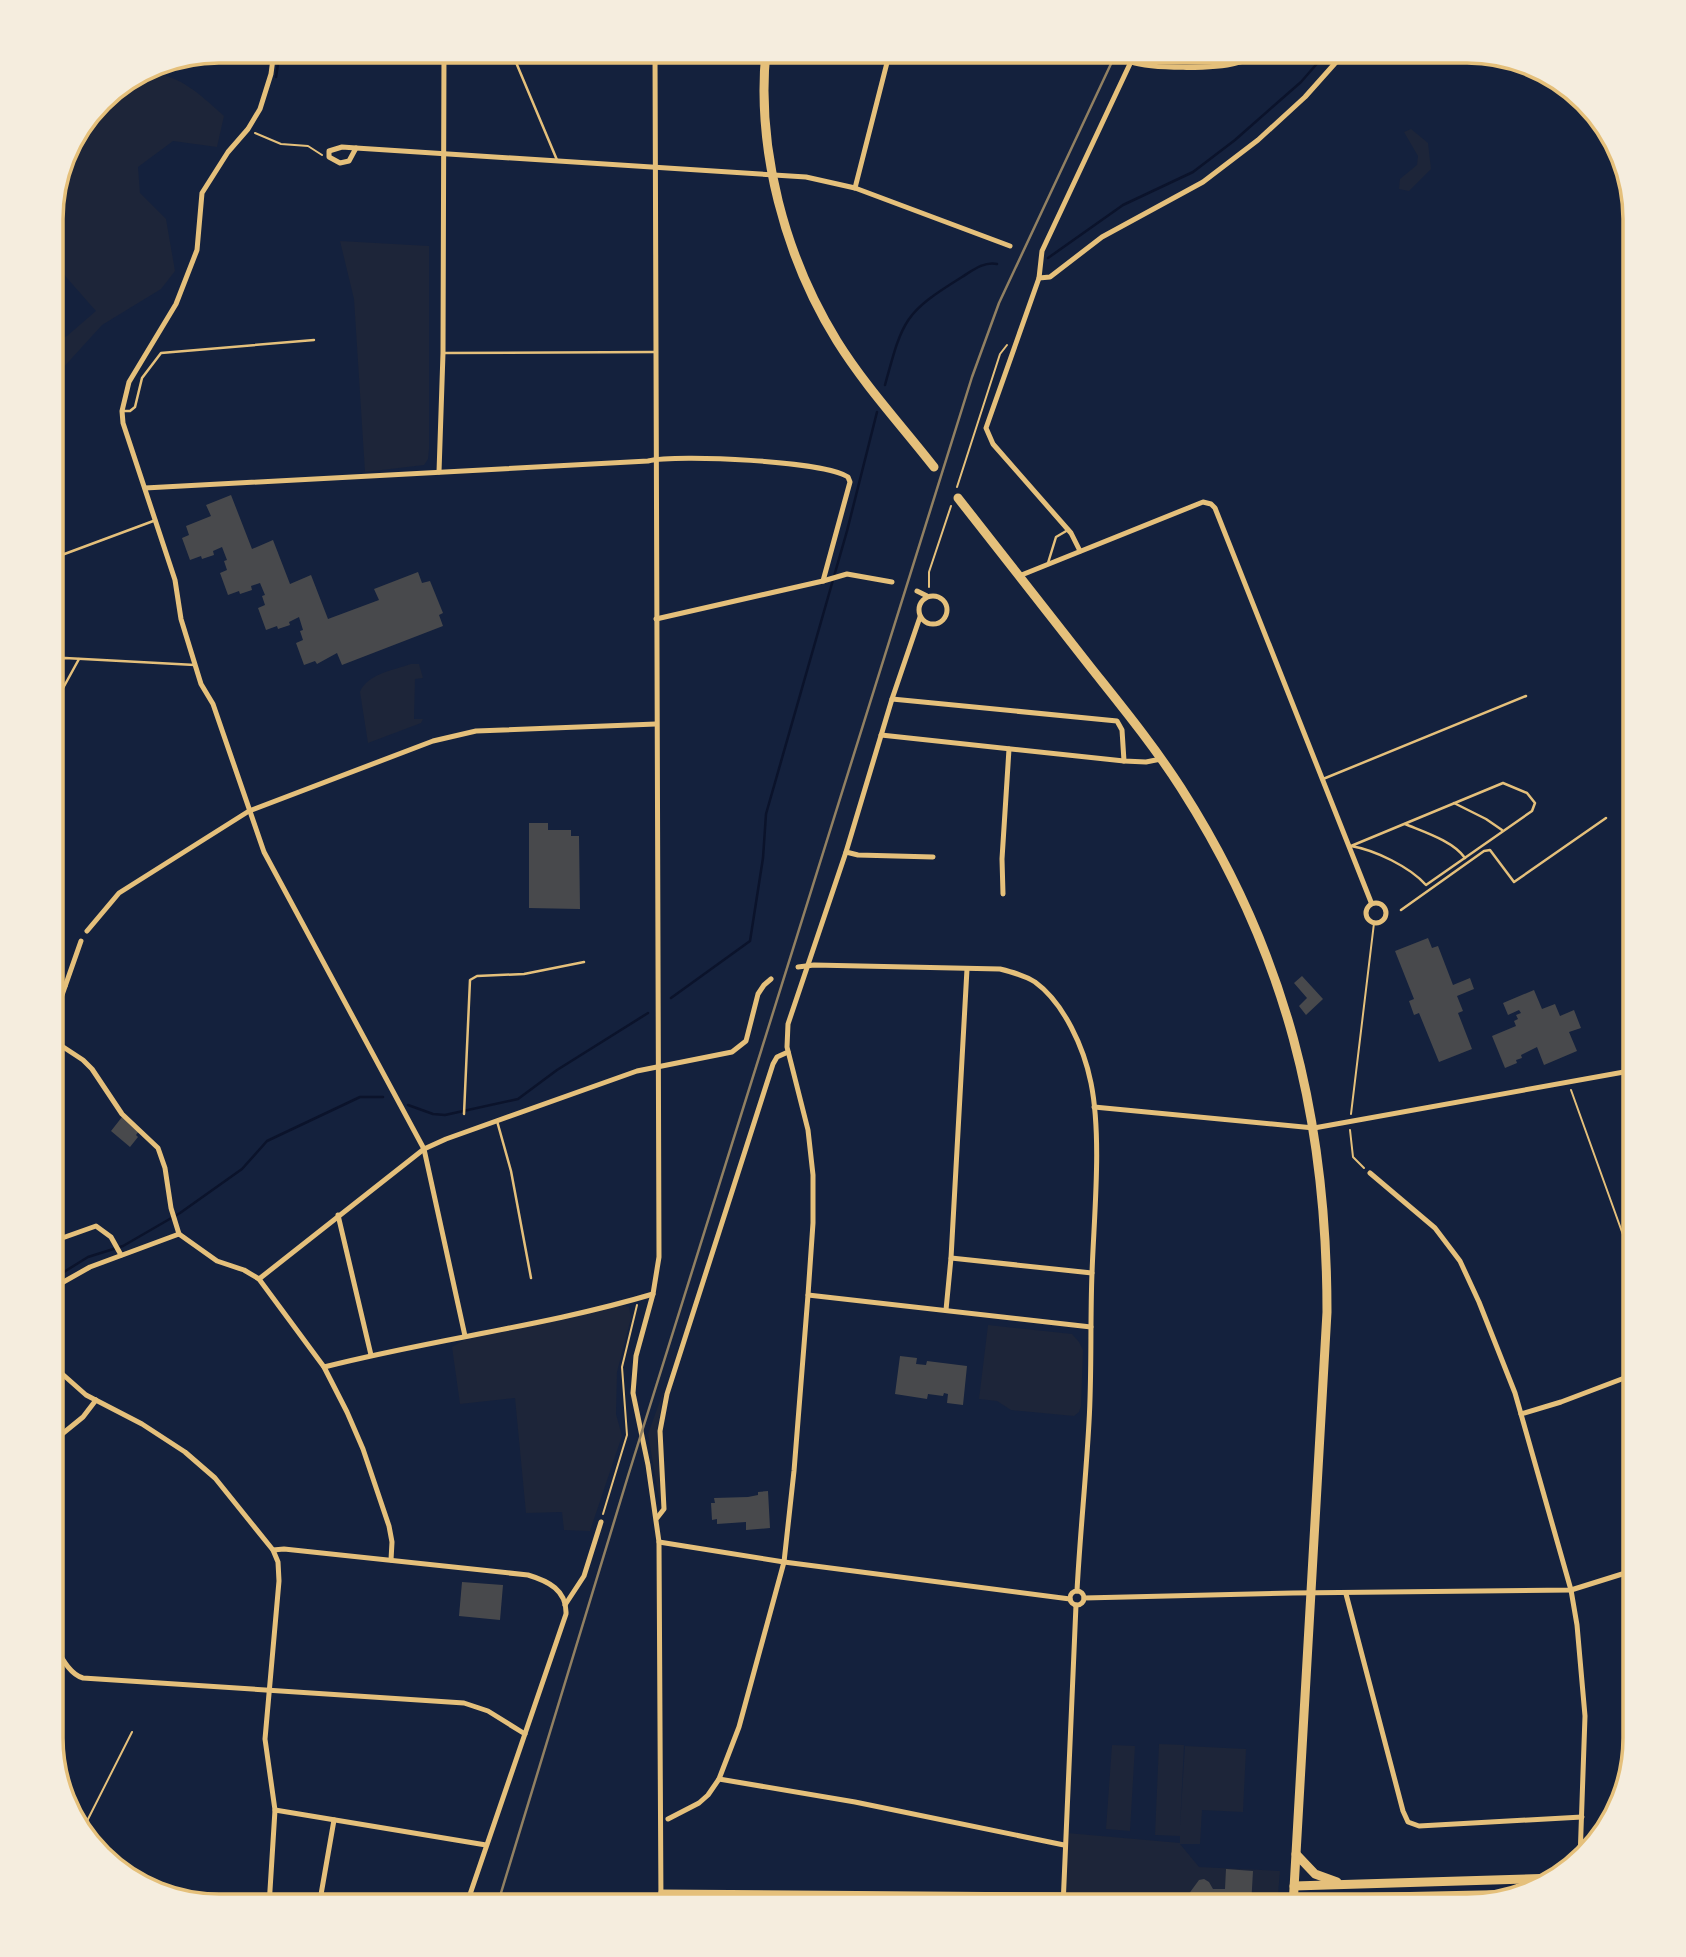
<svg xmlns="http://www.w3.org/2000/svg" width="1686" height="1957" font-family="'Alegreya Sans',sans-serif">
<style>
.green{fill:#1d2539}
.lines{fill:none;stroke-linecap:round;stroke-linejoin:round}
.stream{stroke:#0b132b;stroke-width:2.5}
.building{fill:#48494c}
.path{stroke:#e5c07b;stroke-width:2}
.service{stroke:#e5c07b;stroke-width:2.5}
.minor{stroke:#e5c07b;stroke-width:5}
.primary{stroke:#e5c07b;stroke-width:9}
.rail{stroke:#918062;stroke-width:2.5}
.rim{fill:none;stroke:#e5c07b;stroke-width:3.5}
</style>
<rect width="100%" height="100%" fill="#14213d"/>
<g class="green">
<path d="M 141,72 C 179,73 197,92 224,116 L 217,147 L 173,141 L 138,167 L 140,193 L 166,219 L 175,271 L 161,289 L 102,325 L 51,381 L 51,344 L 67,336 L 96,311 L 59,269 L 51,280 L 51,208 L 68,144 L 108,93 Z"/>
<polygon points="1411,129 1428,143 1431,169 1409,191 1399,189 1400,179 1417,165 1418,156 1404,132"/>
<polygon points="340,241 429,246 429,449 428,459 424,465 365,472 354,299"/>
<path d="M 411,664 L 419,664 L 423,678 L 415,679 L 414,719 L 423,719 L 421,723 L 368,743 L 360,692 C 367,674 394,670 411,664 Z"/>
<polygon points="620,1305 629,1307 631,1318 617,1372 616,1414 622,1436 590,1531 564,1530 562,1512 526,1513 515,1398 460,1404 452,1347 464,1340"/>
<polygon points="988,1325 1072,1334 1079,1342 1083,1350 1081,1406 1079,1412 1074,1416 1011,1410 997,1401 979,1399"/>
<polygon points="664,1390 657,1431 661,1510 648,1434"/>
<polygon points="1159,1744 1184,1745 1180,1827 1185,1746 1246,1749 1243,1812 1202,1810 1200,1844 1180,1844 1199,1867 1280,1871 1277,1906 1064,1906 1067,1833 1180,1843 1180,1836 1155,1835"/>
<polygon points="1112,1745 1135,1746 1130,1831 1106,1829"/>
</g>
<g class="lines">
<g class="stream">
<polyline points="276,77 280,51"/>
<polyline points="1048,258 1123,205 1193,172 1235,140 1277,103 1301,82 1328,51"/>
<path d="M 885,385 C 903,319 904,313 962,277 C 973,270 985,261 997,264"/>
<polyline points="671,998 750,941 763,858 766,814 847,531 877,412"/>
<polyline points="408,1105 433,1114 445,1115 518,1099 557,1070 648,1013"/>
<polyline points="51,1280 88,1257 123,1246 180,1213 242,1169 267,1141 360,1097 383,1097"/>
</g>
</g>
<g class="building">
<polygon points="231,495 252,549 273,540 290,584 311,575 328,619 379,600 374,589 418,572 422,583 430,581 443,613 439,615 443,626 342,665 337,653 317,664 315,661 304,665 296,643 303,640 300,631 303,630 299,617 289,622 290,625 278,629 277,626 266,630 258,608 265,605 262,596 265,595 260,583 251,586 252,590 240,594 239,591 228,595 220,573 227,570 224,561 227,560 222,547 213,551 214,555 202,559 201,556 190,560 182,538 189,535 186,526 211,516 206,505"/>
<polygon points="529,823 548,823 548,830 571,830 571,836 579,836 580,909 529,908"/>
<polygon points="1428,938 1432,948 1438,946 1453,985 1470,978 1474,989 1457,996 1463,1011 1458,1013 1472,1049 1439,1062 1419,1013 1414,1015 1409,1001 1414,999 1395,951"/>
<polygon points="1302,976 1323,999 1306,1015 1299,1006 1307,998 1294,983"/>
<polygon points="1534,990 1542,1009 1555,1004 1560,1016 1574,1010 1581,1028 1569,1032 1577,1051 1544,1065 1537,1047 1521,1055 1522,1058 1516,1060 1517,1063 1505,1068 1492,1036 1516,1026 1514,1021 1518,1019 1516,1015 1521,1013 1519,1010 1508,1015 1503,1003"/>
<polygon points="122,1117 139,1131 136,1135 138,1137 130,1147 111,1131"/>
<polygon points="900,1356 917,1358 916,1364 926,1365 927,1361 967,1366 963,1405 947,1403 948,1394 944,1393 943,1396 928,1394 927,1399 895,1394"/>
<polygon points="768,1491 770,1528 746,1530 746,1522 717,1524 717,1519 712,1520 711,1503 715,1503 714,1498 748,1497 758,1495 758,1492"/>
<polygon points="462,1582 503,1585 500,1620 459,1616"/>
<polygon points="1226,1869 1253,1871 1251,1906 1224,1906 1224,1895 1215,1895 1214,1905 1188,1895 1199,1880 1204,1879 1209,1882 1213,1889 1225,1889"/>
</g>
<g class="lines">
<g class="path">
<polyline points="255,133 281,144 308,146 322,155"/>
<polyline points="957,487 1000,354 1007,345"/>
<polyline points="929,587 929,572 951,506"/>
<polyline points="1571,1090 1635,1268"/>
<polyline points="1351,1114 1374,923"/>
<polyline points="1350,1130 1353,1157 1364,1168"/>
<polyline points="603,1514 627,1435 622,1367 637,1305"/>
<polyline points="81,1833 132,1732"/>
</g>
<g class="service">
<polyline points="515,60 557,160"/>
<polyline points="443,353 654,352"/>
<polyline points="122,411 130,411 135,407 142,378 161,353 314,340"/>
<polyline points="51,559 156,520"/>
<polyline points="1048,563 1056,537 1068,530"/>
<polyline points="51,663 65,658 195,665"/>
<polyline points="51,710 79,659"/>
<polyline points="1323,779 1526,696"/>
<path d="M 1503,783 L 1527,793 L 1535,803 L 1532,811 L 1426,885 C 1410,867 1375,850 1351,846 Z"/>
<polyline points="1454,803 1486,819 1502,830"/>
<path d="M 1405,824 C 1424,832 1453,841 1465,858"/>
<polyline points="1401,910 1484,851 1490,850 1514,882 1606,818"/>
<polyline points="464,1114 470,980 477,976 524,974 584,962"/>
<polyline points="497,1121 511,1171 531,1278"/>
</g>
<g class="minor">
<polyline points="274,51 271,74 260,109 248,129 228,152 202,193 197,250 176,304 129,382 122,411 123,423 175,580 181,619 201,684 213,704 264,852 424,1149 465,1336"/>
<polyline points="655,51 659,1257 653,1294 636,1356 633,1393 648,1465 659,1542 661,1906"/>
<polyline points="655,59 667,51"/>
<path d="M 1131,62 C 1151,69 1215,69 1236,63 C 1246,61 1253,57 1261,51"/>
<polygon points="342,147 356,148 349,161 340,163 329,157 329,151"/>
<polyline points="356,148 806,177 855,188 1010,246"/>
<polyline points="855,188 890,51"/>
<polyline points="1039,278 1050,277 1102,237 1203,182 1258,140 1305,97 1346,51"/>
<polyline points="439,472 443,353 444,51"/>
<path d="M 145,488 L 648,461 C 678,454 825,461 848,477 L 850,482 L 823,581"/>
<polyline points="1080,551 1071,533 993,444 986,428 1039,278 1042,251 1136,51"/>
<polyline points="1019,576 1203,502 1211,504 1215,508 1371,902"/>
<polyline points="917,591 927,596"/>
<circle cx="933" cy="610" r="14"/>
<polyline points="656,619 823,581 847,574 892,582"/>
<polyline points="892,699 1117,721 1122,730 1124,761"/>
<polyline points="881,735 1124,761 1146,762 1161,759"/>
<polyline points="846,852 858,855 933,857"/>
<polyline points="1003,894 1002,859 1009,749"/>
<circle cx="1376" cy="913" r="10"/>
<polyline points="87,931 119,893 249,811 433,741 476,731 656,724"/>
<path d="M 798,967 L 814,965 L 1000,969 C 1012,972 1024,975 1035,982 C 1064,1003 1084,1048 1091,1083 C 1102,1138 1094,1215 1092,1273 C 1090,1323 1092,1372 1089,1422 C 1086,1478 1080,1534 1077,1591"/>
<polyline points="51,977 65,986"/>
<polyline points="51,1015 61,998 81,941"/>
<polyline points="51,1039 83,1060 92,1069 122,1114 158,1148 165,1168 171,1208 179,1234"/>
<polyline points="1094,1107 1314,1128 1635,1070"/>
<polyline points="1370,1173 1435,1228 1460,1261 1479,1302 1515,1393 1571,1590 1577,1625 1585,1716 1580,1859"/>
<polyline points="338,1215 371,1355"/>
<polyline points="179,1234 217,1261 244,1270 259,1279 324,1367 347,1412 363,1449 389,1526 392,1542 391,1560"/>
<polyline points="51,1242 96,1226 111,1237 121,1255"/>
<polyline points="951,1258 1092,1273"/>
<polyline points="259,1279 424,1149 446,1139 637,1071 732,1052 746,1041 758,994 764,985 771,979"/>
<polyline points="51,1289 90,1267 179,1234"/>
<polyline points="808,1295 1091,1327"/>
<polyline points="946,1310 951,1258 967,969"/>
<polyline points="51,1364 86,1395 142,1424 185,1452 215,1478 273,1550 278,1562 279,1581 265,1739 275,1810 269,1906"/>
<path d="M 324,1367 C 433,1339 546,1326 653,1294"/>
<polyline points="1521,1414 1561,1402 1635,1374"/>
<polyline points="51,1443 83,1417 96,1400"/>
<polyline points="657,1518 664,1509 660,1431 667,1394 773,1064 777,1057 788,1052"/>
<polyline points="659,1542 784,1562 1070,1599"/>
<path d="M 273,1550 L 284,1549 L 528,1575 C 548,1581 567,1590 566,1614 L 466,1906"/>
<circle cx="1077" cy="1598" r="7"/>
<polyline points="1346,1594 1403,1811 1408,1822 1419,1826 1582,1817"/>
<polyline points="1084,1598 1293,1593 1571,1590 1635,1570"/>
<polyline points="565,1605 584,1576 601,1522"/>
<path d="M 51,1640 C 59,1652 68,1674 83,1678 L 464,1703 L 488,1711 L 525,1734"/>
<polyline points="719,1779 855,1802 1064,1845"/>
<polyline points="275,1810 486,1845"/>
<polyline points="668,1819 699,1803 708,1795 719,1779 739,1727 784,1562 794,1471 808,1295 813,1223 813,1175 808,1130 787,1047 788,1024 846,852 892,699 920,617"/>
<polyline points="661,1892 1064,1895"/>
<polyline points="319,1906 334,1820"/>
<polyline points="1063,1906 1076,1605"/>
</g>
<g class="primary">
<path d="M 766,51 C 756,149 785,257 837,341 C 865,386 902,426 934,467"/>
<path d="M 958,498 C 1003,555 1048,612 1092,669 C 1123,708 1154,746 1181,788 C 1286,952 1327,1118 1327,1312 L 1293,1906"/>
<polyline points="1296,1854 1315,1874 1337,1882"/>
<polyline points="1294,1886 1557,1878"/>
<polyline points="1293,1899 1528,1894"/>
</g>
<polyline class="rail" points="497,1906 628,1476 972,377 999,303 1117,51"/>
</g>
<path d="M0 0H1686V1957H0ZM219 63H1467A156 156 0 0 1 1623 219V1738A156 156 0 0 1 1467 1894H219A156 156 0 0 1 63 1738V219A156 156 0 0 1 219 63Z" fill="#f5edde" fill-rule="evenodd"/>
<path class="rim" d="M219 63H1467A156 156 0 0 1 1623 219V1738A156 156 0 0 1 1467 1894H219A156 156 0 0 1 63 1738V219A156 156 0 0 1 219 63Z"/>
</svg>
